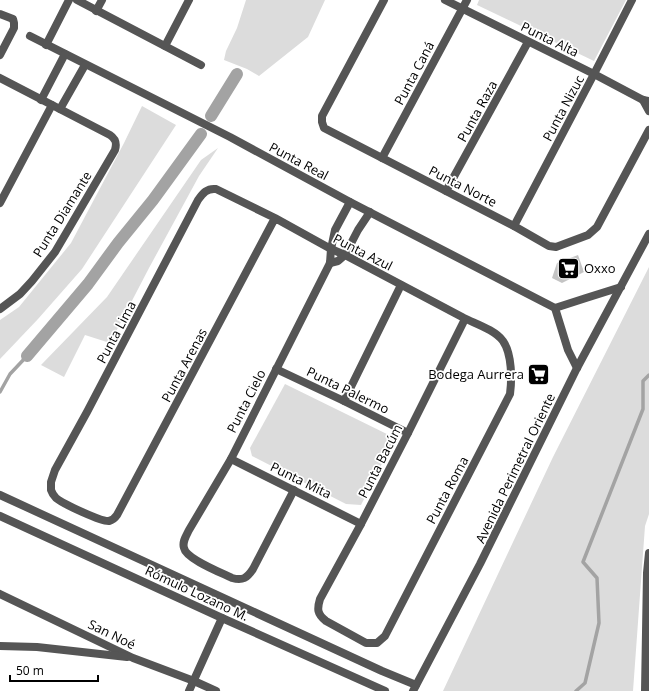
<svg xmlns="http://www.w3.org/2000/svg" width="649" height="691" font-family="'Open Sans',sans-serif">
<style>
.green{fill:#dcdcdc}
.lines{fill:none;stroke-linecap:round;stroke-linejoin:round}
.stream{stroke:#a3a3a3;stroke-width:3.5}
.canal{stroke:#a3a3a3;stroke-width:12}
.building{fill:#c4c4c4}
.minor{stroke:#555;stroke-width:8}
.tertiary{stroke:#555;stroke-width:8}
.labels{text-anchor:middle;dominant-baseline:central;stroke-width:3.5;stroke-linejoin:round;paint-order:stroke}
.street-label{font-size:13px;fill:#000;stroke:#fff}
.poi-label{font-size:13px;fill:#000;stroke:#fff;text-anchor:start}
</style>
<rect width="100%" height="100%" fill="#fff"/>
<g class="green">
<polygon points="246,0 325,0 308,37 259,76 247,69 224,60 226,51 237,28"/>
<polygon points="479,0 626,0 594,61 477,5"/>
<polygon points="142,106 176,125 82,269 38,319 0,359 0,320 19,307 71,243 124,143"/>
<polygon points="218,148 199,176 149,268 110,343 85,335 64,377 41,365 107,297 201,160"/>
<polygon points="649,267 649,514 645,526 633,691 443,691 553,457"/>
<polygon points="285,384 395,438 361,505 346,504 252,456 250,448"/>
</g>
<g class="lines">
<g class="stream">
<polyline points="0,392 10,374 27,356"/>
<polyline points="576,691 585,683 599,623 597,578 583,562 643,409 643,381 649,375"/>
</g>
<g class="canal">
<polyline points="211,116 237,74"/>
<polyline points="27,356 88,284 118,243 153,200 201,134"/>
</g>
</g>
<polygon class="building" points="578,255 584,272 562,283 552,278 557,263"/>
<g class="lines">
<g class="minor">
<polyline points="77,0 201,65"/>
<polyline points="384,0 322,116 322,122 324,128 514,226 549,246 556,247 588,235 597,227 649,130"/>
<polyline points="445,0 594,74 643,100 649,101"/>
<polyline points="96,11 102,0"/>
<polyline points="0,14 13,19 14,23 14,28 0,55"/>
<polyline points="30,36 230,137 350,202 555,308 568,350 577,368"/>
<polyline points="46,45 69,0"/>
<polyline points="165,46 189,0"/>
<path d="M 0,78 L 110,135 C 116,139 117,143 115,150 L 55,252 L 32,281 L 20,294 L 0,309"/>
<polyline points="41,100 65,54"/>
<polyline points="643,100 649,111"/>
<polyline points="60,109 85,65"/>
<polyline points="382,158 467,0"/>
<polyline points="446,191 528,42"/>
<polyline points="0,203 52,105"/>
<path d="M 275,218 L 117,515 C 115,518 113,520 109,521 C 102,522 63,504 56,498 C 54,496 52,493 51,490 L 51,482 L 55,470 L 87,412 L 198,200 C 203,193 207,188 216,189 L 275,218 L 331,249 L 345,255 C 385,276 424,297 464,318 C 476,324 495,330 503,341 C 512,354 512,379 510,394 L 385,636 L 377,643 L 366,643 L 326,621 C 317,614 317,609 320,599 L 361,524 L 408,433 L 465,319"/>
<polyline points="514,226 594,74 632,0"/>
<polyline points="330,263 338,261 345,255 358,230 370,212"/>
<polyline points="555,308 586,298 621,287"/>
<polyline points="276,369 344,401 408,433"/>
<polyline points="344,401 401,285"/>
<polyline points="231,459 361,524"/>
<path d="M 294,490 L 253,569 C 247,578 243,581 232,578 C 222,573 186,559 184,548 C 182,542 186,536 189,530 L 231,459 L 330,263 L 331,249 L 335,230 L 350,202"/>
<polyline points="0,594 133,658 194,681 216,691"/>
<polyline points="0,646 37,647 127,657"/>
<polyline points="189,691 222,618"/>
<polyline points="645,691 647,573 649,553"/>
</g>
<g class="tertiary">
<polyline points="0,495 382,671 416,685"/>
<polyline points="0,516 222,618 385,691"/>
<polyline points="413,691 480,564 577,368 649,234"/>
</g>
</g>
<defs>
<symbol id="supermarket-square" viewBox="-11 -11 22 22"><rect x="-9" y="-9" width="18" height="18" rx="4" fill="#000" stroke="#fff"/><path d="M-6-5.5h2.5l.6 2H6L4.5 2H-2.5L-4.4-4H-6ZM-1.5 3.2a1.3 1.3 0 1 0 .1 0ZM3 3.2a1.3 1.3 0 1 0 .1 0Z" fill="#fff"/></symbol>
</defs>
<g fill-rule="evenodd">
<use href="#supermarket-square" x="556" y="256" width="25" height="25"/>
<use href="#supermarket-square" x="526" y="362" width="25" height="25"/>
</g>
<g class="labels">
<g class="street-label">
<text transform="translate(550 39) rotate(26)">Punta Alta</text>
<text transform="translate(414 73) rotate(-62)">Punta Caná</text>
<text transform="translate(563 108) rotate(-62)">Punta Nizuc</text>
<text transform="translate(477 111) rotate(-61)">Punta Raza</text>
<text transform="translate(299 161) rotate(28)">Punta Real</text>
<text transform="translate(463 186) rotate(27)">Punta Norte</text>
<text transform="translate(62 214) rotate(-58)">Punta Diamante</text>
<text transform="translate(363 252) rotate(27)">Punta Azul</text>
<text transform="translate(116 332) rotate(-62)">Punta Lima</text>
<text transform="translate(184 365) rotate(-62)">Punta Arenas</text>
<text transform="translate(348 390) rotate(26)">Punta Palermo</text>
<text transform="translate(246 401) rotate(-63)">Punta Cielo</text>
<text transform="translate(380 461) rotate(-63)">Punta Bacúm</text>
<text transform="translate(515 468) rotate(-64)">Avenida Perimetral Oriente</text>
<text transform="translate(301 480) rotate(26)">Punta Mita</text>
<text transform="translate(447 490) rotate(-62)">Punta Roma</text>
<text transform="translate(197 593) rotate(25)">Rómulo Lozano M.</text>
<text transform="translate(112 634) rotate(26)">San Noé</text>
</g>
<g class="poi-label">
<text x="584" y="268">Oxxo</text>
<text x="524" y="374" text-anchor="end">Bodega Aurrera</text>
</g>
</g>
<path d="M10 675v6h88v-6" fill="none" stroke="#000000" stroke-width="2"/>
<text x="16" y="675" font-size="12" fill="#000000" stroke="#ffffff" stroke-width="3" paint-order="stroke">50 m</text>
</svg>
